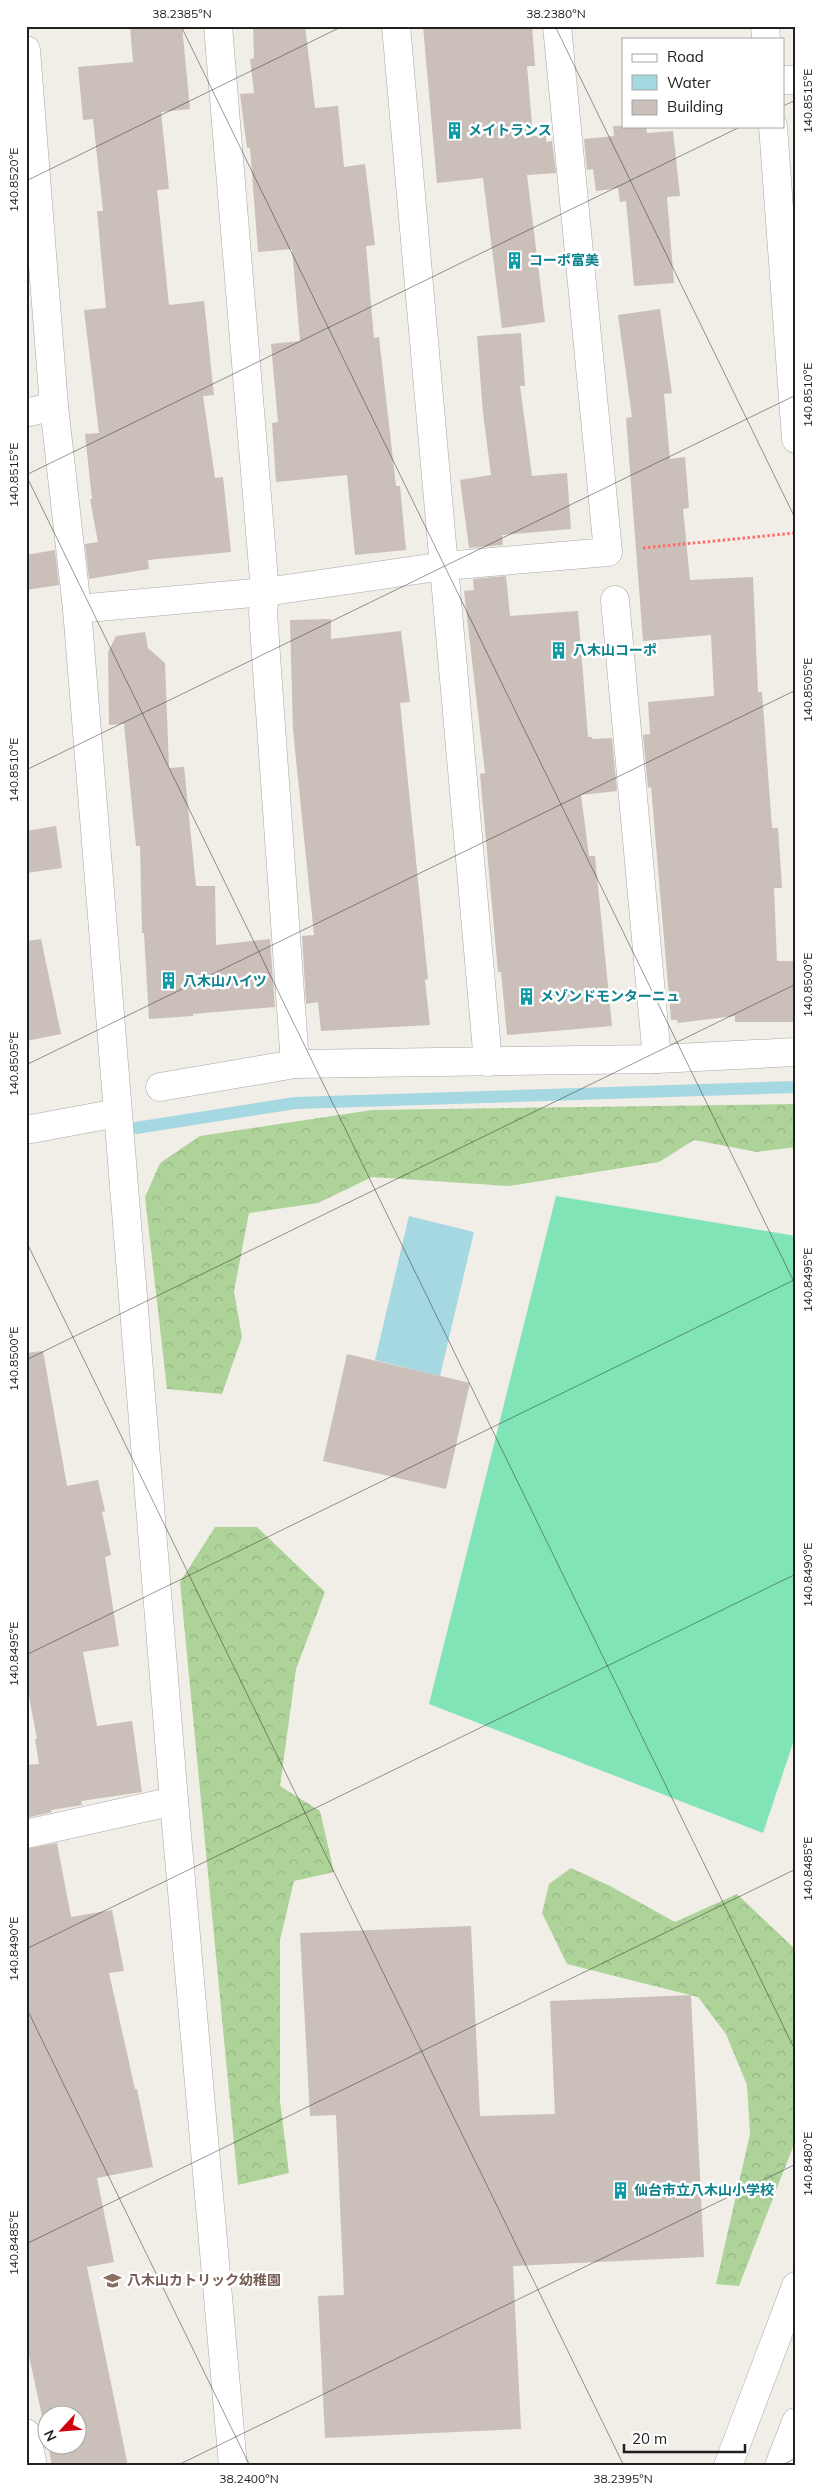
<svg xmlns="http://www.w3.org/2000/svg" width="822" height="2492" font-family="Mulish,'Noto Sans JP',sans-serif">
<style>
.forest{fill:url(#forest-crowns)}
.pitch{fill:#81e4b7}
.water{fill:#a5d8e1}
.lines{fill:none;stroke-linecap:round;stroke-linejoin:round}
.stream{stroke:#a5d8e1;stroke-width:12}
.building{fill:#cabfb9}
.minor-casing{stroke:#a7a7a7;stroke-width:29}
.path{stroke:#ff6f6a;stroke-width:3;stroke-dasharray:2.5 2.5;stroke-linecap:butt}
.minor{stroke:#fff;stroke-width:28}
.ticks{fill:none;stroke:#202020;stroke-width:1;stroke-opacity:0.45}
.labels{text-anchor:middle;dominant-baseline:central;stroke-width:5;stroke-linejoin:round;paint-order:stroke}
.culture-label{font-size:14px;font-weight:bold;fill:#0d838f;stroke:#fff;text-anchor:start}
.education-label{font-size:14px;font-weight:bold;fill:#785e54;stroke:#fff;text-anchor:start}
.neatline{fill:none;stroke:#202020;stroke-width:2}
.ticks-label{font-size:12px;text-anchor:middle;fill:#202020}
</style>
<defs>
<pattern id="forest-crowns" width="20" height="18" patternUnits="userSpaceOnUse" patternTransform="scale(1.25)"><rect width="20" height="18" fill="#aed399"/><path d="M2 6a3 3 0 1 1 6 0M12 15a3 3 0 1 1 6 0" fill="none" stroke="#95b584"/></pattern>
</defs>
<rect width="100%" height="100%" fill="#f1ede7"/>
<g class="forest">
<polygon points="796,1104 796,1147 757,1152 694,1140 659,1162 509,1186 372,1177 318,1203 249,1213 234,1291 242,1337 222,1394 167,1389 145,1197 160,1163 200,1136 372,1110"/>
<polygon points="215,1527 257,1527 325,1592 296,1669 280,1786 320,1811 334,1872 294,1881 280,1940 280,2101 289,2173 238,2185 180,1582"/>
<polygon points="571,1868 610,1886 675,1922 737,1894 796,1950 796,2139 739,2286 716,2284 750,2134 747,2085 726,2034 698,1997 567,1964 542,1913 549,1884"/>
</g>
<polygon class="pitch" points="556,1196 796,1236 796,1734 763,1833 429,1704"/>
<polygon class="water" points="409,1216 474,1232 440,1376 375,1360"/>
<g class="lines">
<polyline class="stream" points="136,1128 295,1103 796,1087"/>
</g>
<g class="building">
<polygon points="130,26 182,26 190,109 161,112 169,189 157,190 169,305 204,301 214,395 203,396 215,478 223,477 231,552 148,560 149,569 89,579 85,544 98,542 90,499 92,499 85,434 99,433 84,310 106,308 97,211 103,211 93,119 83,120 78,67 133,62"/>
<polygon points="253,26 305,26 315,108 338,106 344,167 365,164 375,245 366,246 374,338 379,337 396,486 400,486 406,550 355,555 347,475 276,482 272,423 278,422 271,344 300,341 292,249 258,252 250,148 247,148 240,94 254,93 250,59 254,58"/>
<polygon points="423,26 532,26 535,66 527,66 533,136 546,136 546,142 552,141 556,173 527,175 545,322 502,328 483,178 437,183"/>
<polygon points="613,126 646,126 647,133 673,131 680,196 667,197 674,283 634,286 626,201 620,202 618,188 596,191 593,169 587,170 584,139 614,136"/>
<polygon points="660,309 672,393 664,394 670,459 685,457 689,508 683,509 690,580 753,577 758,692 762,692 772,828 778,828 782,888 774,888 777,961 794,961 794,1022 735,1022 735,1016 678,1023 677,1020 671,1020 651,787 648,788 643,735 650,734 648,702 714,696 711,635 643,641 626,418 632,417 618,315"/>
<polygon points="521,333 525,386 520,386 532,476 567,473 571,529 502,535 503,545 469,548 460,480 491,475 483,413 477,336"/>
<polygon points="55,550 59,585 26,590 26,555"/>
<polygon points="506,576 510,616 578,611 588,737 592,737 592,739 612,738 617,791 581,795 589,856 595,856 612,1026 507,1035 501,972 498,972 480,774 485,773 464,591 474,590 473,579"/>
<polygon points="331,619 331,639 401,631 410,702 400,703 428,979 425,980 430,1025 321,1031 318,1002 306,1004 302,936 314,935 293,730 290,620"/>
<polygon points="145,632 148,648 165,663 169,768 184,767 196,886 215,886 216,945 270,939 275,1007 193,1014 193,1016 149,1019 144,933 142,933 140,846 136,846 124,724 109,725 108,652 116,636"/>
<polygon points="56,826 62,868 26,873 26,831"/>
<polygon points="41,939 61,1034 26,1041 26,941"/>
<polygon points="43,1351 67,1486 98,1480 105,1511 102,1512 111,1555 105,1557 119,1646 83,1652 97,1726 132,1721 142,1792 81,1801 82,1805 51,1810 52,1812 26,1818 26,1765 39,1764 35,1739 37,1739 26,1680 26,1353"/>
<polygon points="347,1354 470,1383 446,1489 323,1461"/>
<polygon points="57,1843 71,1917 112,1910 124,1971 109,1973 135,2089 137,2089 153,2167 97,2178 114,2262 87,2267 128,2466 52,2466 48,2444 78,2444 78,2414 48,2414 48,2444 26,2342 26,1849"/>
<polygon points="471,1926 480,2116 555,2114 550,2001 691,1995 704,2257 513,2266 521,2429 325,2438 318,2296 344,2295 336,2115 310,2116 300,1933"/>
</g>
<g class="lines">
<defs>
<g id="minor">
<polyline points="218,26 265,592 263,613 295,1064"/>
<polyline points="396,26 488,1062"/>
<polyline points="765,26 766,39"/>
<polyline points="26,50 54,406 77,609 174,1801 233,2466"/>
<polyline points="783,80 796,80"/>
<polyline points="773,126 796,439"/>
<polyline points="26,413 54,406"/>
<polyline points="615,600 657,1059"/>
<polyline points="77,609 265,592 444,566 608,552 557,26"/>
<polyline points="160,1087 295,1064 657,1059 796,1052"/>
<polyline points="26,1130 117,1113"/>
<polyline points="26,1834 174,1801"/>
<polyline points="26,2433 33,2466"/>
<polyline points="728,2466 796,2286"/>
<polyline points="779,2466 796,2422"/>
</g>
</defs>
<use href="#minor" class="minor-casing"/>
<polyline class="path" points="643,548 796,533"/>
<use href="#minor" class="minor"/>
</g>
<path class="ticks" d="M 181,26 L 796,1286M 555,26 L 796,520M 783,106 L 796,100M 26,181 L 343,26M 26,475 L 742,126M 26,475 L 796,2052M 26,770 L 796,395M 26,1065 L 796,690M 26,1241 L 624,2466M 26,1360 L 796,984M 26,1655 L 796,1279M 26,1949 L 796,1574M 26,2007 L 250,2466M 26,2244 L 796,1869M 176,2466 L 796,2164M 780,2466 L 796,2458"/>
<defs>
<symbol id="building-bare" viewBox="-9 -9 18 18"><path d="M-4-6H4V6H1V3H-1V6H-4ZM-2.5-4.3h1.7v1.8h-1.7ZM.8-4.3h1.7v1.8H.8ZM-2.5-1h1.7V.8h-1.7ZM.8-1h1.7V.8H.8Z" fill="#0f9aa8" stroke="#fff" stroke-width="2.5" paint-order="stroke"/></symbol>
<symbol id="school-bare" viewBox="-9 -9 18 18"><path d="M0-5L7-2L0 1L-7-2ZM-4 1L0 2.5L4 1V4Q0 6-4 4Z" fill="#8d6e63" stroke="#fff" stroke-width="2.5" paint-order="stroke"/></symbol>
</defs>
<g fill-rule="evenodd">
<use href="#building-bare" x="442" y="118" width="25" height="25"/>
<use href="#building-bare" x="502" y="248" width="25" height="25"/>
<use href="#building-bare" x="546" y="638" width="25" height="25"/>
<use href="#building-bare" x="156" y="968" width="25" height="25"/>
<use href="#building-bare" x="514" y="984" width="25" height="25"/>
<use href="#building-bare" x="608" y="2178" width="25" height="25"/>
<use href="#school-bare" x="100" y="2268" width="25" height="25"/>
</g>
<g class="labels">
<g class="culture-label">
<text x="468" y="130">メイトランス</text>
<text x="529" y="260">コーポ富美</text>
<text x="573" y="650">八木山コーポ</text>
<text x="183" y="981">八木山ハイツ</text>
<text x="540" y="996">メゾンドモンターニュ</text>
<text x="634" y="2190">仙台市立八木山小学校</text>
</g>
<g class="education-label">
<text x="127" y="2280">八木山カトリック幼稚園</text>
</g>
</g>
<rect width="822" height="2492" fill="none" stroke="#ffffff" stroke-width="55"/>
<rect x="622" y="38" width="162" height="90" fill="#ffffff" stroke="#a6a6a6"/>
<rect x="632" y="54" width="25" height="8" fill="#ffffff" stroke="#a6a6a6"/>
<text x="667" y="62" font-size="15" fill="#202020">Road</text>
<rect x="632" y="75" width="25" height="15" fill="#a5d8e1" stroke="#a6a6a6"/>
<text x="667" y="88" font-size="15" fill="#202020">Water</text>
<rect x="632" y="100" width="25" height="15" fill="#cabfb9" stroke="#a6a6a6"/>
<text x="667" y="112" font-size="15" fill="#202020">Building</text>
<g transform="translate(62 2430) rotate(244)"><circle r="24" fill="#ffffff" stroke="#a6a6a6"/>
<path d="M0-4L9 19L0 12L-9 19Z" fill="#d1000f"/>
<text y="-8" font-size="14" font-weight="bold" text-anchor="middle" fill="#202020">N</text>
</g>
<path d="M624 2444v8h121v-8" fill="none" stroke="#202020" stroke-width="2.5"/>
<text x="632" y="2444" font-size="15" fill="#202020" stroke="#ffffff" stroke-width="4" paint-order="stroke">20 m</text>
<rect x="28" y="28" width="766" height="2436" class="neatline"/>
<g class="ticks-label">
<text x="182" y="18">38.2385°N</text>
<text x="556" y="18">38.2380°N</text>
<text transform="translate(808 101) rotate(-90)" y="4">140.8515°E</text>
<text transform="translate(14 180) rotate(-90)" y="4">140.8520°E</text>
<text transform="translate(808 395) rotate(-90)" y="4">140.8510°E</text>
<text transform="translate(14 475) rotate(-90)" y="4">140.8515°E</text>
<text transform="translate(808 690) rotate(-90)" y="4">140.8505°E</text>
<text transform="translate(14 770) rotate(-90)" y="4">140.8510°E</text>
<text transform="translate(808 985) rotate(-90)" y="4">140.8500°E</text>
<text transform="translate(14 1064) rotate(-90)" y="4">140.8505°E</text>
<text transform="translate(808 1280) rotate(-90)" y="4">140.8495°E</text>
<text transform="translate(14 1359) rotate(-90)" y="4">140.8500°E</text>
<text transform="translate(808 1575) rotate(-90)" y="4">140.8490°E</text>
<text transform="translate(14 1654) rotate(-90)" y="4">140.8495°E</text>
<text transform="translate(808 1869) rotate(-90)" y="4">140.8485°E</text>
<text transform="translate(14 1949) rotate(-90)" y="4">140.8490°E</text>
<text transform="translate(808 2164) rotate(-90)" y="4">140.8480°E</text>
<text transform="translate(14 2243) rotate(-90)" y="4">140.8485°E</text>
<text x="249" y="2483">38.2400°N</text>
<text x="623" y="2483">38.2395°N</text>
</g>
</svg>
